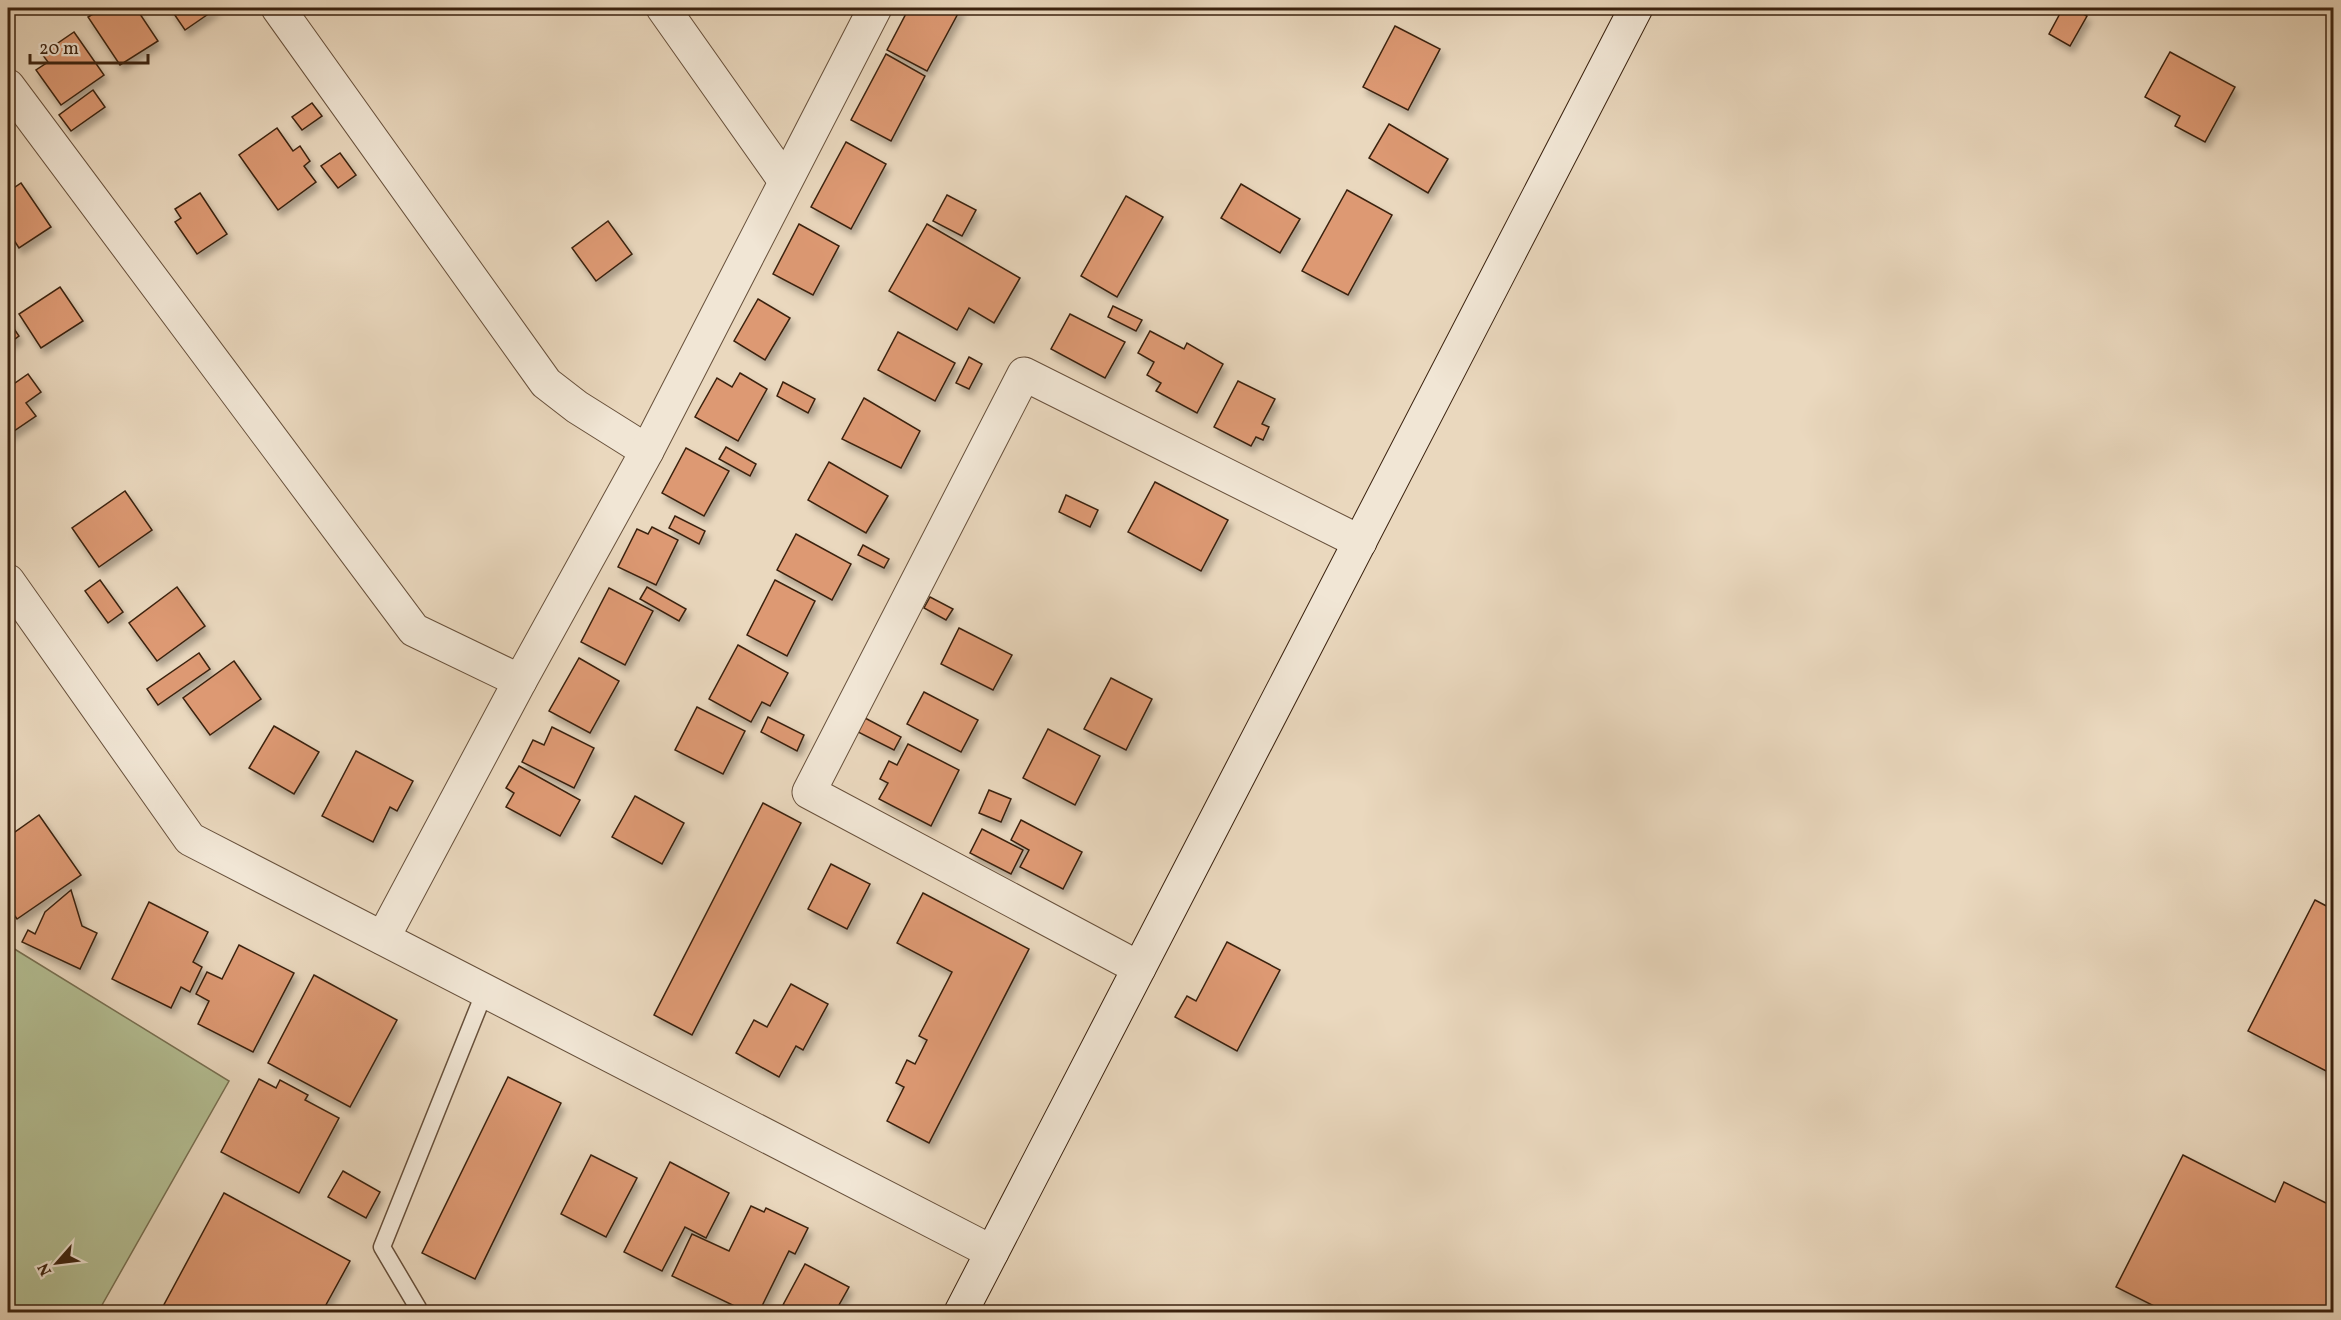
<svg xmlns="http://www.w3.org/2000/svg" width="2341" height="1320" font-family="Vollkorn,serif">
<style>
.green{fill:#b4bf94;stroke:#787052;stroke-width:1.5}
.building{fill:#dd9973;stroke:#3b220f;stroke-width:1.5;filter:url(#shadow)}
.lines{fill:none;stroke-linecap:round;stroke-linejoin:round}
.lane-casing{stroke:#67503b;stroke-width:19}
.street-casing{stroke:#67503b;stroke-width:35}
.secondary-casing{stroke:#3b220f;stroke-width:35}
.lane{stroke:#f1e6d5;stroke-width:16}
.street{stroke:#f1e6d5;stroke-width:33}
.secondary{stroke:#f1e6d5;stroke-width:33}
</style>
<defs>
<filter id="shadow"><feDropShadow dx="3.5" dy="6" stdDeviation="3" flood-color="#0004"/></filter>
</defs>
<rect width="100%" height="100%" fill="#ead8be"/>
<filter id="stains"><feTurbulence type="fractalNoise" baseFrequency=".00333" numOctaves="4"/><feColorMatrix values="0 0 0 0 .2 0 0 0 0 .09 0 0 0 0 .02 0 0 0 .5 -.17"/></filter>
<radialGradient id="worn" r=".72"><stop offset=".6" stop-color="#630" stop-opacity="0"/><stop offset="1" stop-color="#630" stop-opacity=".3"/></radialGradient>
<polygon class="green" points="8,945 229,1081 98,1312 8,1312"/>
<g class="building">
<polygon points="103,8 136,8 158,41 120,65 88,17"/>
<polygon points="170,8 217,8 185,30"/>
<polygon points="909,8 961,8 927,71 887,50"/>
<polygon points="2063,8 2072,8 2087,16 2070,46 2049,34"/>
<polygon points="1395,26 1440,49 1408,110 1363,87"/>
<polygon points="74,32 104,75 61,105 36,70 48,62 42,54"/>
<polygon points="2170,52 2235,87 2205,142 2175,126 2180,116 2145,97"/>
<polygon points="886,54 925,76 891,141 851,120"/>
<polygon points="93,90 105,107 71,131 59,115"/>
<polygon points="312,103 322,116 302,130 292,117"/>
<polygon points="1389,124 1448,159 1428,193 1369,158"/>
<polygon points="277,128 293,151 300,146 310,161 304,166 316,182 278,210 239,155"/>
<polygon points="846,142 886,164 851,229 811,207"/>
<polygon points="340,153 356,175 338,188 321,166"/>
<polygon points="21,183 51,227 19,248 8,231 8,192"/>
<polygon points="1241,184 1300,219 1280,253 1221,218"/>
<polygon points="1347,190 1392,215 1348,295 1302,271"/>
<polygon points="200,193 227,234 197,254 175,222 181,218 175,209"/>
<polygon points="947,195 976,210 962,236 933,221"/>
<polygon points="1126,196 1163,217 1117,297 1081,276"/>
<polygon points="608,221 632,254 596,281 572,248"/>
<polygon points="799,224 839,246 813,295 773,274"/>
<polygon points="927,224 1020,278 994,323 969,308 957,330 889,291"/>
<polygon points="60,287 83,321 41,348 19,314"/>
<polygon points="758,299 790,318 765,360 734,341"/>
<polygon points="1113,306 1142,320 1136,331 1108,317"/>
<polygon points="1070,314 1125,342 1105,378 1051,349"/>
<polygon points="8,320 19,336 8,344"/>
<polygon points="1150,331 1184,349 1187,343 1223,364 1197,413 1156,391 1161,383 1147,375 1154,362 1138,353"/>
<polygon points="898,332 955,363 935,401 878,370"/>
<polygon points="969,357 982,364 969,389 956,383"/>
<polygon points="740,373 767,389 738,441 695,417 717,378 732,387"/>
<polygon points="28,374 41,392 26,403 36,416 8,435 8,388"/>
<polygon points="1238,381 1275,399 1262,424 1269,427 1263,440 1256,437 1251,446 1214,427"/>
<polygon points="783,382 815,399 808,413 777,396"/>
<polygon points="864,398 920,431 901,468 842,439"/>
<polygon points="726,447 756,464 750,476 719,459"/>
<polygon points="686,448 729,471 704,516 662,493"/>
<polygon points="829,462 888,496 866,533 808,500"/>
<polygon points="1155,482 1228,520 1201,571 1128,532"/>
<polygon points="125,491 152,530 99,567 72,528"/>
<polygon points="1066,495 1098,510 1090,527 1059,512"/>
<polygon points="675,516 705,531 699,544 669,528"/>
<polygon points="652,527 678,540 656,585 618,567 637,529 648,534"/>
<polygon points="796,534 851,564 832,600 777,570"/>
<polygon points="863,545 889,559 884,568 858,555"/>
<polygon points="100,580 123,612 108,623 85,591"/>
<polygon points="775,580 815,601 787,656 747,635"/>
<polygon points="177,587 205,626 157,661 129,623"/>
<polygon points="647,587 686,609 679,621 640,599"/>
<polygon points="609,588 653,611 625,665 581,642"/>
<polygon points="930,597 953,609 946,620 924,608"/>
<polygon points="959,628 1012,655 993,690 941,664"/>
<polygon points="738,645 788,673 770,706 762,702 751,722 709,699"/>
<polygon points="199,653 210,669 158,705 147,689"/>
<polygon points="579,658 619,681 590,733 549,711"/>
<polygon points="234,661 261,699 210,735 183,698"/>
<polygon points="1111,678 1152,699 1126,750 1084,729"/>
<polygon points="924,692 978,720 961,752 907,724"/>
<polygon points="697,707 745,731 723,774 675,750"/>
<polygon points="768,717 804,735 797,751 761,732"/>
<polygon points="865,718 901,737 894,750 858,732"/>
<polygon points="274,726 319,752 294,794 249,768"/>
<polygon points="552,727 594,748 574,788 522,762 533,740 544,745"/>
<polygon points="1048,729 1100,756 1075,805 1023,778"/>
<polygon points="908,744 959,770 931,826 879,799 888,783 880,779 889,761 897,765"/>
<polygon points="356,751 413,781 397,811 390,807 373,842 322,816"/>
<polygon points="519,766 580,800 560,836 506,807 514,793 506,788"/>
<polygon points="989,790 1011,799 1001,822 979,813"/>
<polygon points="635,796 684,823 662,864 612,837"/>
<polygon points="763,803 801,823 692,1035 654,1015"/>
<polygon points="39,815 81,875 17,919 8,906 8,837"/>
<polygon points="1021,820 1082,852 1063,889 1020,867 1029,850 1011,840"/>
<polygon points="982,829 1023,850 1011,874 970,853"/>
<polygon points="831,864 870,884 847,929 808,909"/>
<polygon points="71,890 82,926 97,933 80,969 22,942 28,930 35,934 45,912"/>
<polygon points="923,893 1029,949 929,1143 887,1121 904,1087 896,1083 907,1060 915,1064 927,1040 919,1036 952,972 897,943"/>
<polygon points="2315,900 2334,910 2334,1075 2248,1031"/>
<polygon points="149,902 208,932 193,962 202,967 190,992 181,987 171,1008 112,979"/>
<polygon points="1227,942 1280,970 1237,1051 1175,1017 1187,996 1196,1001"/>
<polygon points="239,945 294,973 253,1052 198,1024 209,1001 196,994 207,972 222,979"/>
<polygon points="314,975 397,1020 350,1107 268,1063"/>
<polygon points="791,984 828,1004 803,1050 796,1046 779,1077 736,1053 754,1020 767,1027"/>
<polygon points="508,1077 561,1103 475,1279 422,1253"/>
<polygon points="259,1079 276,1088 280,1080 308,1095 305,1100 339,1118 299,1193 221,1152"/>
<polygon points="591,1155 637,1178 606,1237 561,1214"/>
<polygon points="2183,1155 2275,1202 2284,1182 2334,1207 2334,1312 2166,1312 2116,1287"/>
<polygon points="670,1162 729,1193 706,1238 685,1227 662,1271 624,1252"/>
<polygon points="343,1171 380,1192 366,1218 328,1197"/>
<polygon points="224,1193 350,1261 322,1312 160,1312"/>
<polygon points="751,1206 764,1212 766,1208 808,1228 795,1254 789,1251 759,1312 747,1312 672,1276 692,1234 729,1251"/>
<polygon points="805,1264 849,1287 835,1312 798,1312 783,1305"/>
</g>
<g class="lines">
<defs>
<polyline id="lane" points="416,1312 418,1308 382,1247 485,991"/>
<g id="street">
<polyline points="278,8 546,383 577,407 647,451"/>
<polyline points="663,8 785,181"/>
<polyline points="8,86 414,630 520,681"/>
<polyline points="8,581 190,839 992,1252"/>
<polyline points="383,938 520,681 647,451 875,8"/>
<polyline points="1139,968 809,792 1024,374 1360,542"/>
</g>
<polyline id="secondary" points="961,1312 1636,8"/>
</defs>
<use href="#lane" class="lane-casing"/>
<use href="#street" class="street-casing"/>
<use href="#secondary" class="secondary-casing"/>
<use href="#lane" class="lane"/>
<use href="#street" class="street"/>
<use href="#secondary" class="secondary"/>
</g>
<rect width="2341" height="1320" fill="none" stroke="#ead8be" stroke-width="30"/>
<rect x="9" y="9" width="2323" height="1302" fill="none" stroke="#3b220f" stroke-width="3"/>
<rect x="15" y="15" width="2311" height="1290" fill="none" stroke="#3b220f" stroke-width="1.5"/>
<g transform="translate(57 1263) rotate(242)" stroke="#f1e6d5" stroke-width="4.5" paint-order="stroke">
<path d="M0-4.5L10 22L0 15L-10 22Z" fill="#3b220f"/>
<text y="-9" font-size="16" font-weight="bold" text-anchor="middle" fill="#3b220f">N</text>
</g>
<path d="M30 54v9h118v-9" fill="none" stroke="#3b220f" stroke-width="3"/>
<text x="39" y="54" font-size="18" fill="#3b220f" stroke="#f1e6d5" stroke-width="4.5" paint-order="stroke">20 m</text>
<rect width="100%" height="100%" filter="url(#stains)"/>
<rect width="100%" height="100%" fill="url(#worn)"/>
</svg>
